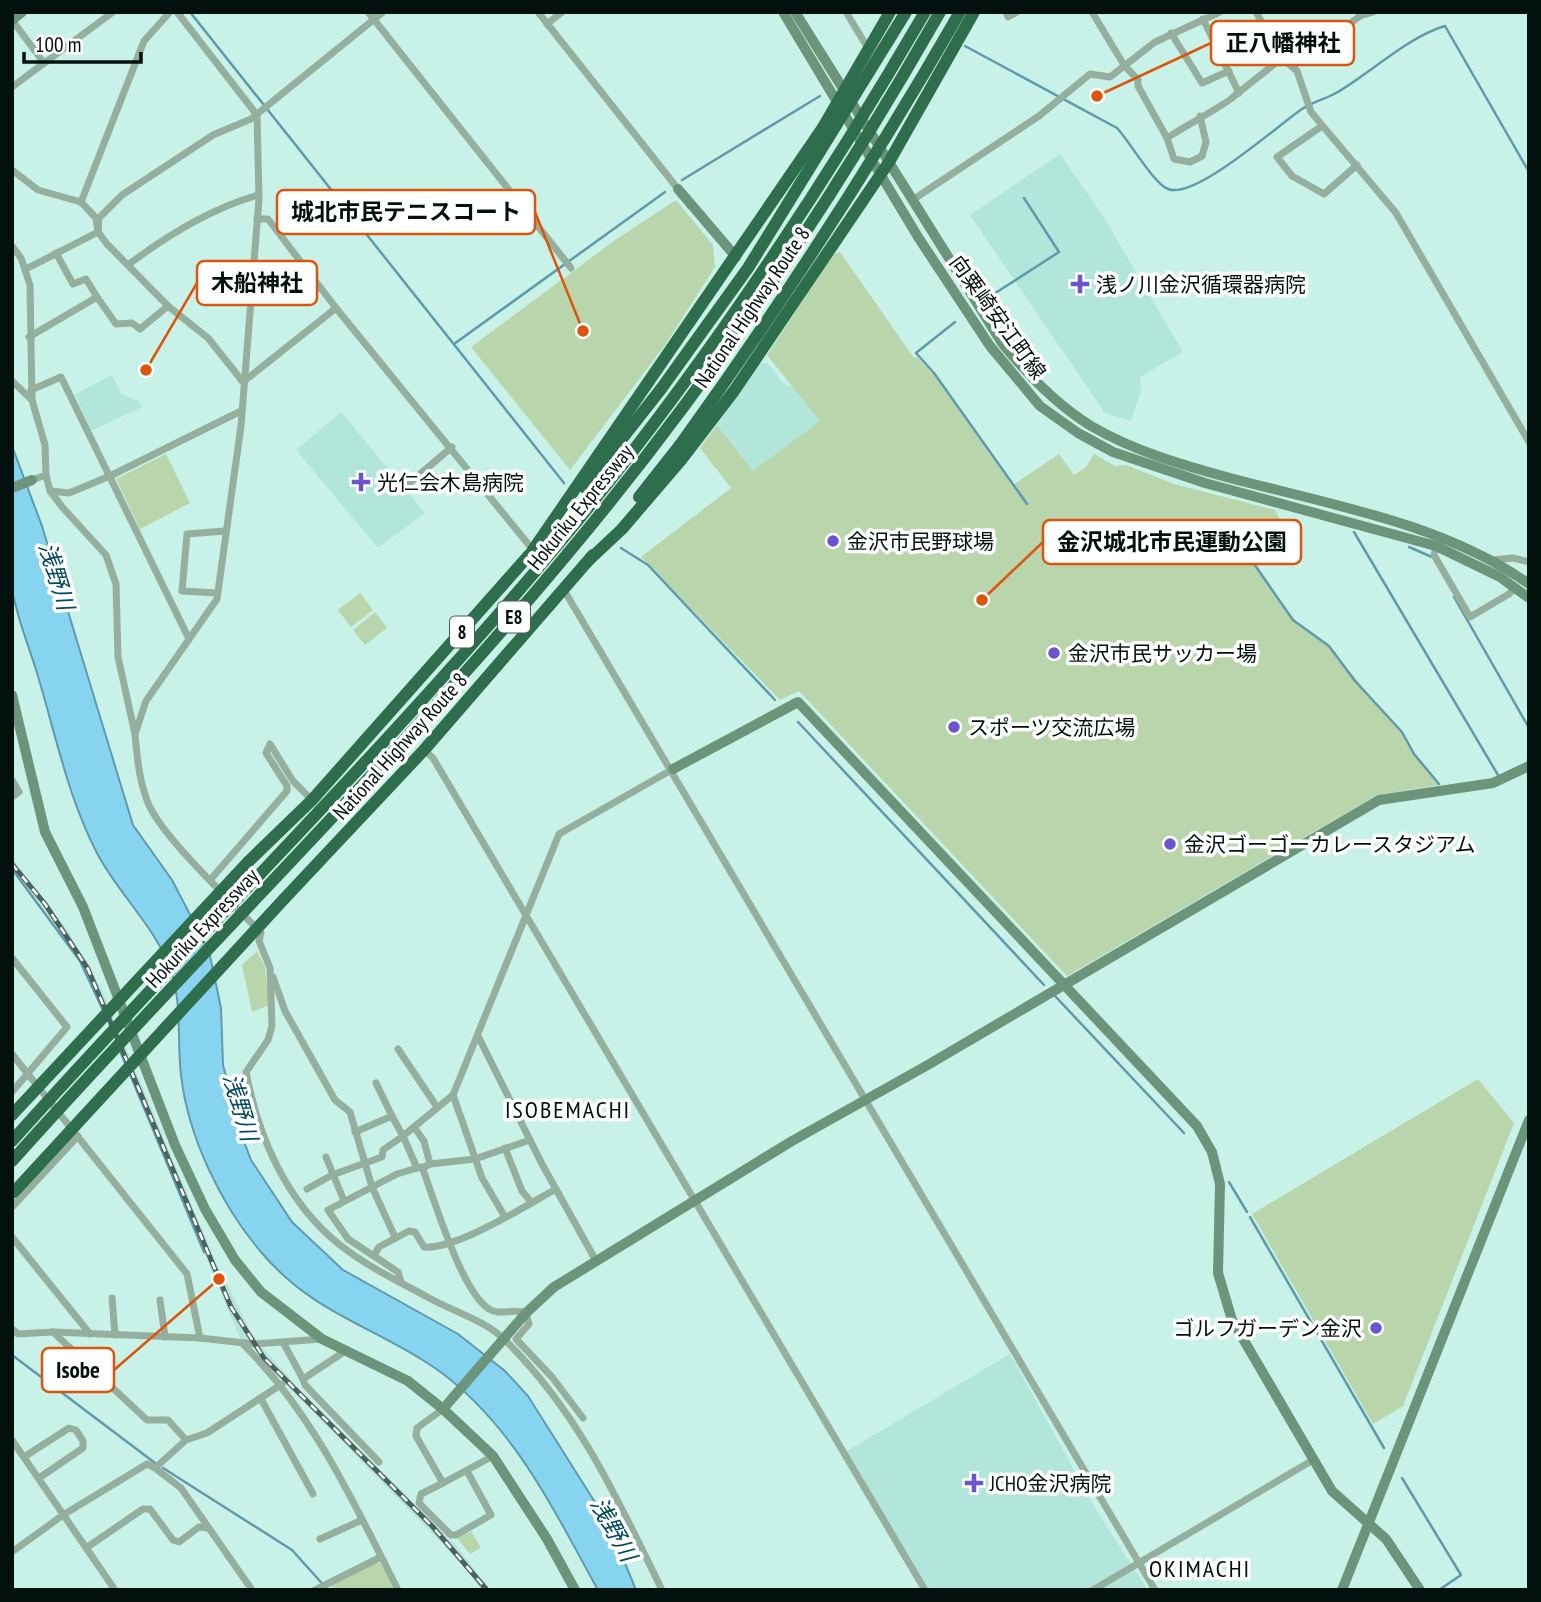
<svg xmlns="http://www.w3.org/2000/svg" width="1541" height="1602" font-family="'PT Sans Narrow','Noto Sans JP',sans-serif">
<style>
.built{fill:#b2e6da}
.green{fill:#b9d5ac}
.water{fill:#87d4f0;stroke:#5f9aac;stroke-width:2}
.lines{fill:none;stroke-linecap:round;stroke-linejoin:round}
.stream{stroke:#5f9aac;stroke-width:2.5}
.street{stroke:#94af9e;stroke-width:7}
.secondary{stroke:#6b947b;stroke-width:10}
.highway{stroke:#2f6e4c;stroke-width:12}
.rail-casing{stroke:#4b635e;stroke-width:5}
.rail{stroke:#fff;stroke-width:2.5;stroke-dasharray:8;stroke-linecap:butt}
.highway-bridge{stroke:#2f6e4c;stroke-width:12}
.poi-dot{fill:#6b54ce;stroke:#fff;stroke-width:2.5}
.labels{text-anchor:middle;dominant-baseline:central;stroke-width:7;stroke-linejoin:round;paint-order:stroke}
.shield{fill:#fff;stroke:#4f5856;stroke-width:2}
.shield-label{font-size:19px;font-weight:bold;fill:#03110e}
.poi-label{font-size:21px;fill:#03110e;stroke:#fff;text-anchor:start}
.street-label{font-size:21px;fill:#03110e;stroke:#fff}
.water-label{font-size:23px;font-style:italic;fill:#024a5c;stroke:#fff}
.quarter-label{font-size:24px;letter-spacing:2px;fill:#03110e;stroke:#fff}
.leader{fill:none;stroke:#dd550c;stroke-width:2.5}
.callout-dot{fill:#dd550c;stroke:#fff;stroke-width:2.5}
.callout{fill:#fff;stroke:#dd550c;stroke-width:2.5}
.callout-label{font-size:23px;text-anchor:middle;font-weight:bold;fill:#03110e}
</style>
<rect width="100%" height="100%" fill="#c8f2e8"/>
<g class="built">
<polygon points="1060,154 1103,216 1183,352 1140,377 1141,390 1131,421 1105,413 970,215"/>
<polygon points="761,363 768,363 784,384 793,387 820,421 753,472 717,425"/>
<polygon points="112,375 121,394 138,401 142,407 91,431 75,394"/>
<polygon points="341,412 425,513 378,548 296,450"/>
<polygon points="12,858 66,928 101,988 213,1256 253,1336 296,1386 456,1545 490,1590 481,1590 467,1569 265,1363 249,1340 241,1341 86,971 50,915 12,868"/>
<polygon points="1010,1354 1099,1515 1148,1590 929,1590 847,1451"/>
</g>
<g class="green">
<polygon points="676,200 713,245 715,267 665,345 570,470 471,347 618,238"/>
<polygon points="840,252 914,358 917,357 933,374 1013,485 1059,454 1074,475 1086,467 1094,454 1115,466 1126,465 1174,484 1275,510 1289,536 1249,558 1292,620 1329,647 1401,732 1411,750 1439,785 1377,795 1067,976 799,691 780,700 641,557 731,488 700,448 717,425 753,471 820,421 767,355 834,254"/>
<polygon points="166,454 190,503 140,529 116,479"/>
<polygon points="360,593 373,610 351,627 338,610"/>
<polygon points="375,612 387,628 365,645 353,630"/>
<polygon points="257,951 265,967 269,1005 252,1012 242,965"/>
<polygon points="1478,1079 1514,1123 1403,1406 1373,1424 1252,1214"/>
<polygon points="471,1531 481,1548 470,1554 457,1538"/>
<polygon points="377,1562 381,1564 394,1590 334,1590 331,1586"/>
</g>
<path class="water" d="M 12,446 L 42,526 L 133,825 L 172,880 L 209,951 L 221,1008 L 223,1065 L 242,1136 L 251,1160 L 292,1222 L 343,1270 L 458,1334 L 505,1371 L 528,1396 L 610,1526 L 636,1590 L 598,1590 C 553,1509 513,1423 435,1368 C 374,1326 313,1314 261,1252 C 221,1205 188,1137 181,1075 C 177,1041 182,1007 172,974 C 158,929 118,894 97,853 C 68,798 55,732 37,673 C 29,646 16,616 12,588 C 7,542 12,492 12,446 Z"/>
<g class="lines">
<g class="stream">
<polyline points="190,12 564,483"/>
<path d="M 965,46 L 1117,128 C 1130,142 1154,184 1168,189 C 1195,200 1277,126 1302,109 C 1313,102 1325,99 1336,93 C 1368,75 1409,36 1445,26 L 1529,172"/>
<polyline points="682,180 820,96"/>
<polyline points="986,299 1059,252 1024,198"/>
<polyline points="955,322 916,353 934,373 1027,504"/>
<polyline points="454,344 665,192"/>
<polyline points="1354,532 1498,775"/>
<polyline points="1409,547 1432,557"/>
<polyline points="621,548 648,565 775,700"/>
<polyline points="1250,558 1293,620 1329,646 1355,681 1402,732 1414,754 1439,784"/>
<polyline points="1454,597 1529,728"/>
<polyline points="798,722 1044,985"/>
<polyline points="12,869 80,961 103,1010"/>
<polyline points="1055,996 1184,1133"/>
<polyline points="119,1048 126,1065"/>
<polyline points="130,1074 204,1252"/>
<polyline points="1229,1182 1247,1212"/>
<polyline points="1250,1217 1384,1448"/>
<polyline points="12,1355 155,1463"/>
<polyline points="163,1468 292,1550 328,1590"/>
<polyline points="1402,1478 1461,1575 1439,1590"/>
</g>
<g class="street">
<polyline points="368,12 571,268"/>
<polyline points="538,12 678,189"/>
<polyline points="846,12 869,50"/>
<polyline points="1006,12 1008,17 1017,12"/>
<path d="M 1092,12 L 1124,65 L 1138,80 L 1138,86 L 1167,138 C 1178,130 1230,102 1233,97 L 1282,58"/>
<polyline points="1256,12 1282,58 1297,71 1311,112 1396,213 1529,442"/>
<polyline points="1360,16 1373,12"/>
<polyline points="1203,19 1239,93"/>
<polyline points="12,20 44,63"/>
<polyline points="547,24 562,12"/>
<polyline points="1171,33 1202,83 1229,71"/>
<polyline points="1220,54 1237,46 1250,44 1256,53"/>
<polyline points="1293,66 1360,16 1360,12"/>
<polyline points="12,87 113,12"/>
<polyline points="1322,126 1277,157 1292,176 1324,194 1357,165"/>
<polyline points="1167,138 1174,159 1190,162 1202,156 1206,142 1200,116"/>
<polyline points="12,170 38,190 81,202 96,218 98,232 107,244 168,306 208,338 243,382"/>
<polyline points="914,199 1039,116 1090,74 1110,77 1155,42 1220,12"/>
<polyline points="81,202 144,41 170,12"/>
<polyline points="257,219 268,219 336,308"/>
<polyline points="98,232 99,218 122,195 213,135 251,119 383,12"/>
<polyline points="12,246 21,258 30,285 32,400 45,445 46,475 32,480"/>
<polyline points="56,253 73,284 86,279 97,297"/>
<path d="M 128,265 C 166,236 213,208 258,195"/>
<polyline points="26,269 98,232"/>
<polyline points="29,337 97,297 116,324 132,323 140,329 168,306"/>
<polyline points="12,381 32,400"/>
<polyline points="243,382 336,308 533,550"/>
<polyline points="31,390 61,377 189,639"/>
<polyline points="46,475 50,491 63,508 106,555 116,584 118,657 135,734 146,701 217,599 241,426 259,199 257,115 177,12"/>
<polyline points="406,486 452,447"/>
<polyline points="51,491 69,493 110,476 241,411"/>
<polyline points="1436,546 1434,555 1470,617 1509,594 1515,588"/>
<polyline points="1492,560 1513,558 1529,562"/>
<polyline points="564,590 1155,1590"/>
<polyline points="217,593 182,591 187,534 225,531"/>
<path d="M 135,734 C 137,757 139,780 148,803 C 162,837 233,903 261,933 L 259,941 L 270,968 L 272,1026 L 268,1040 L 246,1072 C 258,1137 287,1203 340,1245 C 368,1267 400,1282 431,1299 C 455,1312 486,1321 505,1340 C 579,1413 617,1498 662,1590"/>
<polyline points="424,750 433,758 925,1590"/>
<polyline points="12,780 19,792 12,797"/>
<polyline points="211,879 287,791 287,786 266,753 270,744 293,781 312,800"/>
<polyline points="12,958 67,1027 12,1092"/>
<polyline points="273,977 285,1011 335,1100 350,1112 372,1187 395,1237"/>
<polyline points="478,1036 542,1164 595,1259"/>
<polyline points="398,1049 437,1107"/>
<polyline points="12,1054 187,1274 200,1338"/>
<polyline points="376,1083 392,1116"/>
<polyline points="453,1095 482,1178 505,1217"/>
<polyline points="414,1127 424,1141 430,1164 426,1166"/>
<polyline points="505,1148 522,1191 532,1203"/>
<polyline points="326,1157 344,1201"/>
<polyline points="430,1164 475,1159 530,1140"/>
<polyline points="307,1189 332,1175 382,1157 383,1150 403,1136 392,1116 355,1132"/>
<polyline points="12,1207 78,1136"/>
<polyline points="12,1237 90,1334"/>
<path d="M 374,1256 L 379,1247 L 409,1231 L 415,1232 L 424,1247 C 456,1250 527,1205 556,1189"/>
<polyline points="401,1282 398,1272 348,1239 328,1210 397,1174 417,1168"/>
<polyline points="112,1298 115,1335"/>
<polyline points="160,1300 165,1337"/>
<polyline points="12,1329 18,1334 53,1332 200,1338 254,1344 322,1339"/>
<polyline points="53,1332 147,1420 168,1420 186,1440"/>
<path d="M 242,1343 C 313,1413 353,1501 398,1590"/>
<polyline points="284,1344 303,1379 347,1350"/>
<polyline points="303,1379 305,1385 379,1462"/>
<polyline points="261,1399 313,1494"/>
<polyline points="443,1409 417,1428 416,1436 443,1483 421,1494 419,1503 451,1535 456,1535 491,1515 467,1471"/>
<path d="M 583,1418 L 552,1377 L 516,1339 L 529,1324 L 526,1313 C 514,1308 499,1316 489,1309 C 461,1291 435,1201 422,1167 L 417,1168 L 403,1136 L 453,1095 L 559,834 L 673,769"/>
<polyline points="12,1440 115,1590"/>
<polyline points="24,1457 69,1428 76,1430 83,1441 83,1448 39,1478"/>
<polyline points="155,1468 181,1488 252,1590"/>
<polyline points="443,1483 493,1456"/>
<polyline points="320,1539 362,1520"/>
<polyline points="86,1548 143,1509 150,1509 173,1540 179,1542 199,1527 208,1528"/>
<polyline points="12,1552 63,1515 147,1464 155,1468 186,1440 207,1433 282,1384"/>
<polyline points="315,1590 381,1557"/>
<polyline points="1093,1590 1313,1460"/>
</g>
<g class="secondary">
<polyline points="783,12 918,237 990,346 1040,406 1078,433 1113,452 1205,483 1436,546 1500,577 1529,598"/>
<path d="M 795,12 L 1002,343 C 1027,374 1057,405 1091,426 C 1134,451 1182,465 1230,478 C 1331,505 1442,523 1529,584"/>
<polyline points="12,20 22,12"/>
<polyline points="678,189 736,257"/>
<polyline points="12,488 32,480"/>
<polyline points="12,695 45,832 83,907 175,1145 205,1209 235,1260 261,1292 322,1339 408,1381 443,1409 493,1456 547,1539 575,1590"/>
<polyline points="673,769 798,702 1197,1126 1212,1152 1220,1184 1218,1273 1232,1320 1332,1491 1386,1539 1420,1590"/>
<polyline points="443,1409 526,1313 554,1287 792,1141 926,1066 1379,800 1493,783 1529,766"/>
<polyline points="1342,1590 1529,1120"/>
</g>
<g class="highway">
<polyline points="584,487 661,389"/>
<polyline points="639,497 680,445"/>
<polyline points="533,550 822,129 890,12"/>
<polyline points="589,560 622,529 681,460 734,391 889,162 974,12"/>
<polyline points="248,862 312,800 538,545"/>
<polyline points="284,899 424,750 593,555"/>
</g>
<defs>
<polyline id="rail" points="12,864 45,904 88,969 231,1307 264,1358 432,1526 487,1590"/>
</defs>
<use href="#rail" class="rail-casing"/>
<use href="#rail" class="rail"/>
<g class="highway-bridge">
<polyline points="661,389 748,268 906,12"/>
<path d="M 680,445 C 781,305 874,162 960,12"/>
<polyline points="12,1115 248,862"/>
<path d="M 12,1141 C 194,937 391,746 565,536 C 701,372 818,196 925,12"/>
<path d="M 12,1161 C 197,954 397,760 574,546 C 713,379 833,200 940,12"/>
<polyline points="14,1192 284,899"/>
</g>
</g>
<g class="poi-dot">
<path d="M1076.5 273.5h7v7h7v7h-7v7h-7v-7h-7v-7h7z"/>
<path d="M357.5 471.5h7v7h7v7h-7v7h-7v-7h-7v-7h7z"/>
<circle cx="833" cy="541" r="7"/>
<circle cx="1054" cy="653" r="7"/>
<circle cx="954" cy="727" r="7"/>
<circle cx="1170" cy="844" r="7"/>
<circle cx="1376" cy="1328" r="7"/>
<path d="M970.5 1472.5h7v7h7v7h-7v7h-7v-7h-7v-7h7z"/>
</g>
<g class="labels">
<g class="shield">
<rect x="498" y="601.5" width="32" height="31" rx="5"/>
<rect x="450" y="616.5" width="24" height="31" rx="5"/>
</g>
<g class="shield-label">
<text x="514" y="617">E8</text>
<text x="462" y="632">8</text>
</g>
<g class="poi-label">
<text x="1096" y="284">浅ノ川金沢循環器病院</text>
<text x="377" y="482">光仁会木島病院</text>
<text x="847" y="541">金沢市民野球場</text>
<text x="1068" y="653">金沢市民サッカー場</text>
<text x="968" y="727">スポーツ交流広場</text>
<text x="1184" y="844">金沢ゴーゴーカレースタジアム</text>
<text x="1362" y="1328" text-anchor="end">ゴルフガーデン金沢</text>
<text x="990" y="1483">JCHO金沢病院</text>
</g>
<g class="street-label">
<text transform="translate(752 307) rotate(-56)">National Highway Route 8</text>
<text transform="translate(998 317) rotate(54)">向粟崎安江町線</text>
<text transform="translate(580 507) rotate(-51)">Hokuriku Expressway</text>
<text transform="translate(400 746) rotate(-48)">National Highway Route 8</text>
<text transform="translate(202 928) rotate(-47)">Hokuriku Expressway</text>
</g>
<g class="water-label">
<text transform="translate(57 576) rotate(73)">浅野川</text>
<text transform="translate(241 1107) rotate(74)">浅野川</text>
<text transform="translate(614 1529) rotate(61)">浅野川</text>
</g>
<g class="quarter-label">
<text x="568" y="1109">ISOBEMACHI</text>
<text x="1200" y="1568">OKIMACHI</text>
</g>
</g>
<path class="leader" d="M1097 96L1211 43M583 331L535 212M146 370L197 283M982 600L1043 542M219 1279L114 1370"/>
<g class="callout-dot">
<circle cx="1097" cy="96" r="7"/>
<circle cx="583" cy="331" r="7"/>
<circle cx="146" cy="370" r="7"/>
<circle cx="982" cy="600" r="7"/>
<circle cx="219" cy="1279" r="7"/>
</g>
<g class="callout">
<rect x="1211" y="21" width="143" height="44" rx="7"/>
<rect x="277" y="190" width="258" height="44" rx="7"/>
<rect x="197" y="261" width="120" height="44" rx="7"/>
<rect x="1043" y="520" width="258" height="44" rx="7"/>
<rect x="42" y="1348" width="72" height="44" rx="7"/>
</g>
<g class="callout-label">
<text x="1283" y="51">正八幡神社</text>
<text x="406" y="220">城北市民テニスコート</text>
<text x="257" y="291">木船神社</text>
<text x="1172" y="550">金沢城北市民運動公園</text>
<text x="78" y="1378">Isobe</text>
</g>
<rect width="1541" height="1602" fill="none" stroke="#03110e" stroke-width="28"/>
<path d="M24 52v10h117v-10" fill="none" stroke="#03110e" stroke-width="3.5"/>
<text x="35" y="52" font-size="21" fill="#03110e" stroke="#ffffff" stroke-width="5" paint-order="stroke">100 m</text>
</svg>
